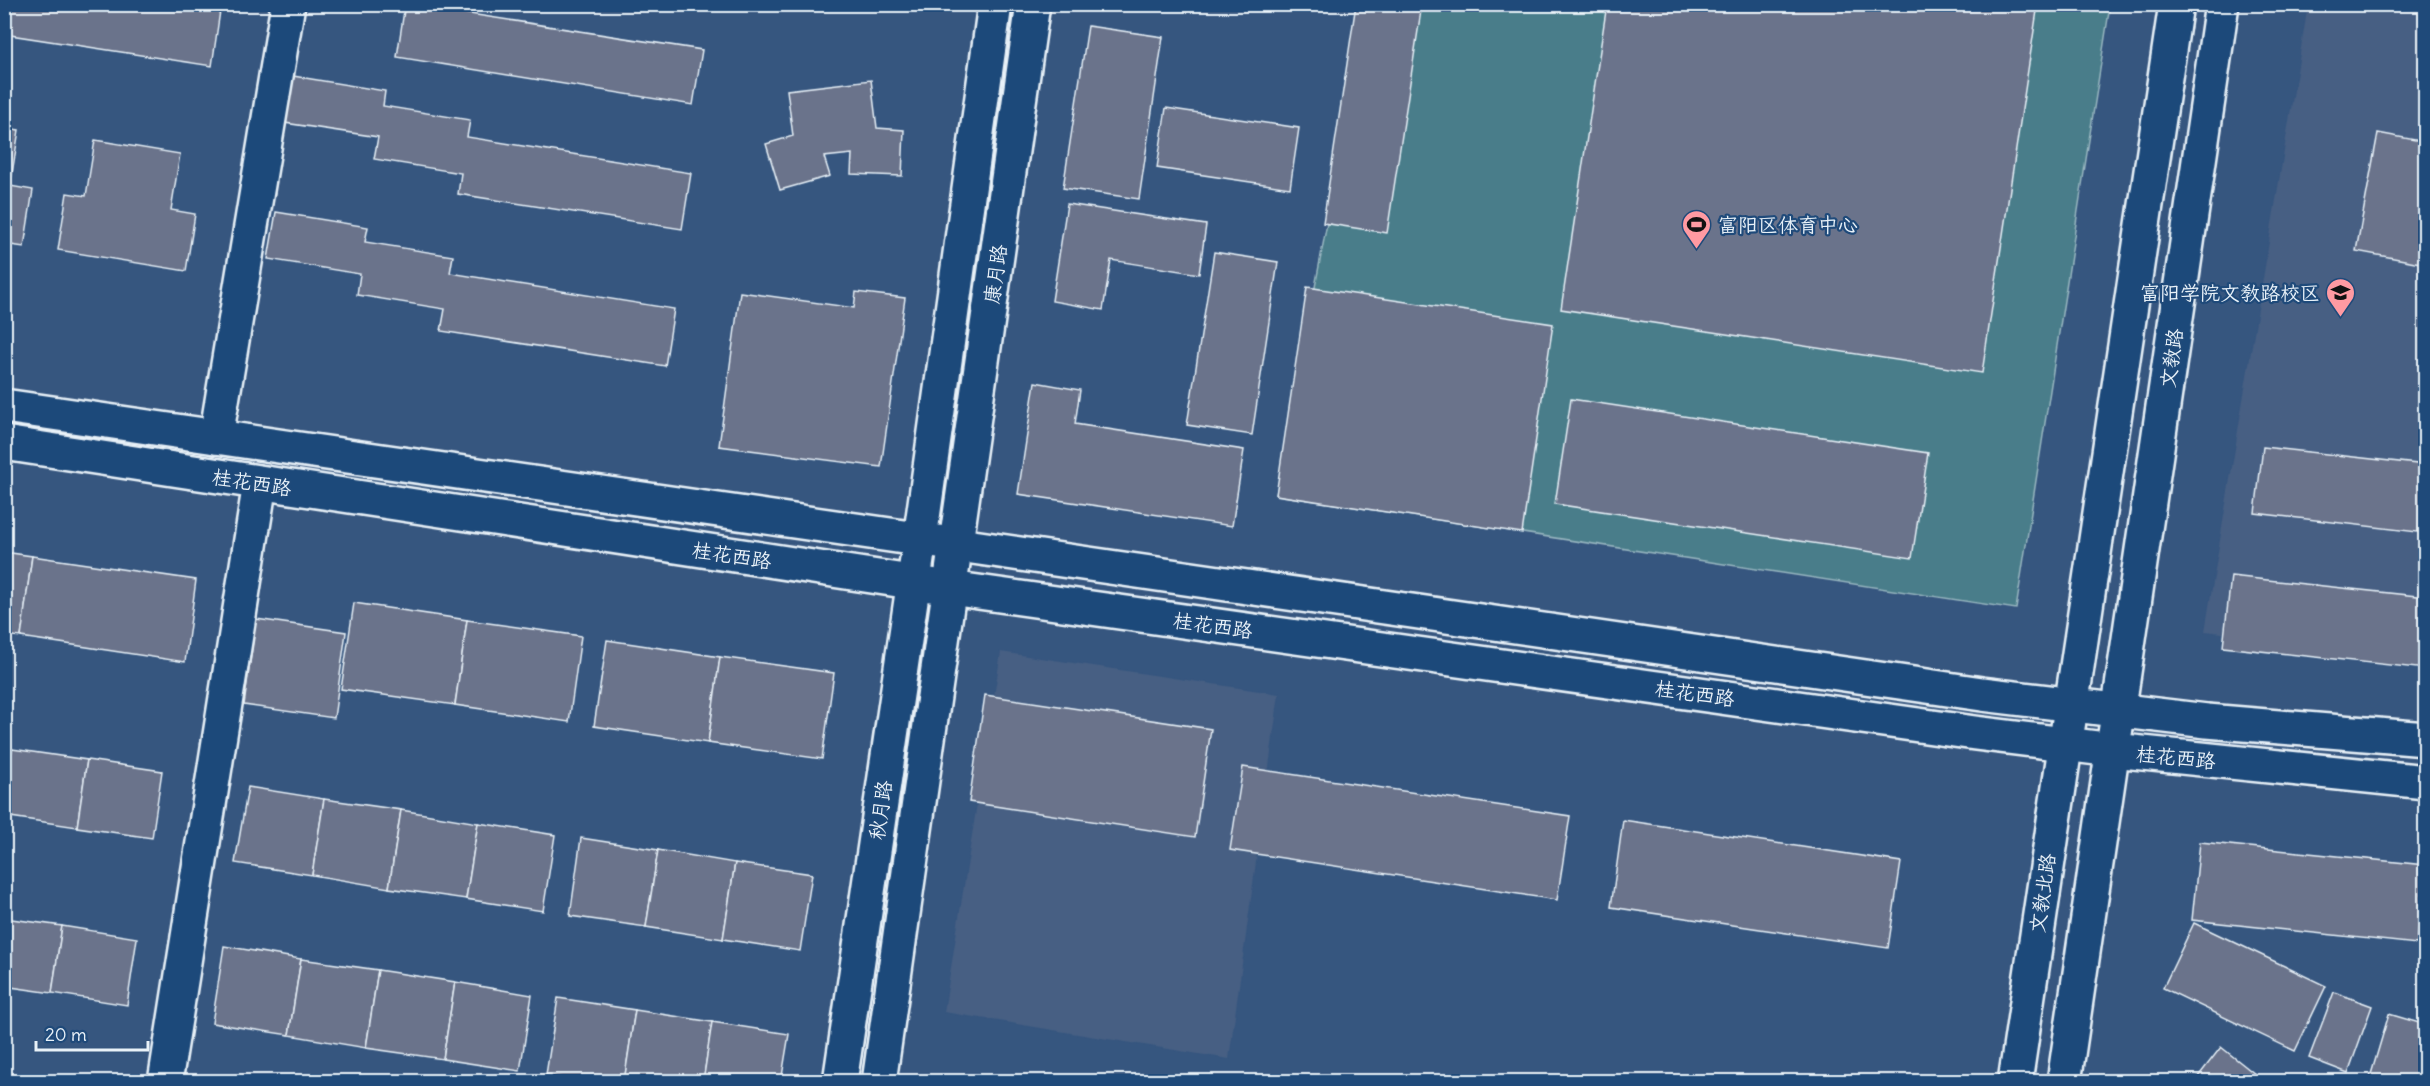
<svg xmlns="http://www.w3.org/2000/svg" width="2430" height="1086" font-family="Delius,'LXGW WenKai TC',sans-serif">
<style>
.built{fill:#465f83}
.green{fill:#4a7d8a;stroke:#99b7c1;stroke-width:1.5}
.building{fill:#6a738b;stroke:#e8f1f8;stroke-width:1.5}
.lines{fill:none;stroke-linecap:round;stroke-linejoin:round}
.minor-casing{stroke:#e8f1f8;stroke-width:38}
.tertiary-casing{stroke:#e8f1f8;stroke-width:38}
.secondary-casing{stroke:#e8f1f8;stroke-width:38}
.minor{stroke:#1f4a7a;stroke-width:33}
.tertiary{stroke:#1f4a7a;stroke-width:33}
.secondary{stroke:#1f4a7a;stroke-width:33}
.labels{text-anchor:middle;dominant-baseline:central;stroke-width:4.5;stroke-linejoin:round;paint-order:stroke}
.poi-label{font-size:20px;fill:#e8f1f8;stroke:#1f4a7a;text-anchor:start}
.street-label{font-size:20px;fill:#e8f1f8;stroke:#1f4a7a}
</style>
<rect width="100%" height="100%" fill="#36567f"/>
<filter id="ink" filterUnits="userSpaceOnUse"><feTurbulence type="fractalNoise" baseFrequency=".0167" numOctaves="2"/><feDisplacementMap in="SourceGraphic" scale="12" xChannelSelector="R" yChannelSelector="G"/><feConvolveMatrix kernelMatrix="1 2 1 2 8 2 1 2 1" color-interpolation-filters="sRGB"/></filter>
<g filter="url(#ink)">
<g class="built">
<polygon points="2308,5 2425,5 2425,657 2205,631"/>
<polygon points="1001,652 1279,694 1229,1059 944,1012"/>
</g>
<polygon class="green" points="1368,5 2110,5 2016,609 1276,495"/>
<g class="building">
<polygon points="4,4 221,4 212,66 4,34"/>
<polygon points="405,4 702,50 693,105 397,57"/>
<polygon points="1356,4 1422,4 1387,233 1323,223"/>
<polygon points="1607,4 2038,4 1982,373 1561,309"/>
<polygon points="1088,26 1163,37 1139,199 1063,188"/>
<polygon points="293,76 385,91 383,106 470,120 467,137 691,173 682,229 458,194 461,173 374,159 378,137 285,123"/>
<polygon points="871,80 877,128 904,130 902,176 851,174 852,154 824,157 830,176 780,190 766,144 793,136 787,90"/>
<polygon points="1166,108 1299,128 1290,188 1157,168"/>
<polygon points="4,128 19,130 10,186 33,190 24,247 4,244"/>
<polygon points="2378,133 2426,142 2426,264 2356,251"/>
<polygon points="95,140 180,154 171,210 195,214 186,271 58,250 67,193 86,196"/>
<polygon points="1067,204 1206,225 1199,274 1111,260 1103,310 1052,301"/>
<polygon points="276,212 368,227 365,242 453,256 450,273 674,309 665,366 441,331 445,309 357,295 360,274 268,259"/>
<polygon points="1214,252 1278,262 1252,435 1187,425"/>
<polygon points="1307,287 1553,324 1522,533 1276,495"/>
<polygon points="740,292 854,308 856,292 905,298 881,467 719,446"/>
<polygon points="1035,382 1080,390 1075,424 1244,450 1232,526 1018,494"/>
<polygon points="1571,399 1928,453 1912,558 1555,504"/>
<polygon points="2263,447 2426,465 2426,533 2255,513"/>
<polygon points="4,552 32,556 21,637 4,635"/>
<polygon points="32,556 196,580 185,662 21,637"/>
<polygon points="2231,576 2426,597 2426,669 2223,647"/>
<polygon points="354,603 467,620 455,705 341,689"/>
<polygon points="256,619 346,632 334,718 244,705"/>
<polygon points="467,620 581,636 569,722 455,705"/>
<polygon points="607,640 720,657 708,743 594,726"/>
<polygon points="720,657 834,673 822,759 708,743"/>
<polygon points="985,695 1211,729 1195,837 969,802"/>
<polygon points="4,748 12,749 4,796"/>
<polygon points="12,749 87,760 77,827 4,816 4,796"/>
<polygon points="87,760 162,771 152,838 77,827"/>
<polygon points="1243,767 1570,816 1557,900 1230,850"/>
<polygon points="248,787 324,799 312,875 235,863"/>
<polygon points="324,799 401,810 389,888 312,875"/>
<polygon points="401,810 478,823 466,899 389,888"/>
<polygon points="1623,820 1901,862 1888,948 1611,907"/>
<polygon points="478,823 555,835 543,911 466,899"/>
<polygon points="581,838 658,850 646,927 570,916"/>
<polygon points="2200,842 2425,865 2417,944 2192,920"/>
<polygon points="658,850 735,863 723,939 646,927"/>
<polygon points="735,863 812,874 800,951 723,939"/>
<polygon points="4,918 62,926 52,993 4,986"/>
<polygon points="2194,923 2326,986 2295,1051 2163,988"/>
<polygon points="62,926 137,938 127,1005 52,993"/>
<polygon points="224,946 301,959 289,1035 212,1023"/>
<polygon points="301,959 378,970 366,1048 289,1035"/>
<polygon points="378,970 455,982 443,1059 366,1048"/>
<polygon points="455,982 532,995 520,1071 443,1059"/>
<polygon points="2334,992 2372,1006 2348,1073 2309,1058"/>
<polygon points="558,998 635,1010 624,1082 587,1082 546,1075"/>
<polygon points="635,1010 712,1022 703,1082 624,1082"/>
<polygon points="2389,1014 2426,1025 2426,1082 2369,1081"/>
<polygon points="712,1022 789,1034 781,1082 703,1082"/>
<polygon points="2221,1047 2265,1082 2194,1082"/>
</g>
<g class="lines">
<defs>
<g id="minor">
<polyline points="216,437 288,4"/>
<polyline points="165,1082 260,483"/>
</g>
<g id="tertiary">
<polyline points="840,1082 920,539 995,4"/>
<polyline points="879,1082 1033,4"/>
<polyline points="2015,1082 2176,4"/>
<polyline points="2064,1082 2222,4"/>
</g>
<g id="secondary">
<polyline points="4,406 1982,694 2207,721 2426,739"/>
<polyline points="4,443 950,588 1975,733 2113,750 2426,782"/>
</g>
</defs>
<use href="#minor" class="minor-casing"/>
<use href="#tertiary" class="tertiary-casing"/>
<use href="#secondary" class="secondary-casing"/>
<use href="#minor" class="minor"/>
<use href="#tertiary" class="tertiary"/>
<use href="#secondary" class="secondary"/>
</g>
</g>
<defs>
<symbol id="stadium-pin" viewBox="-11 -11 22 30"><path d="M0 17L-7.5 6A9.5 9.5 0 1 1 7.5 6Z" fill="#ff9aa2" stroke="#1f4a7a"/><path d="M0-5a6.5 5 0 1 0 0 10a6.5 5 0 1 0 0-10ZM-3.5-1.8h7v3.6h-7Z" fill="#111"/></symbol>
<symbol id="school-pin" viewBox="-11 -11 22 30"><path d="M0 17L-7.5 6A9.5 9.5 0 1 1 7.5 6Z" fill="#ff9aa2" stroke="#1f4a7a"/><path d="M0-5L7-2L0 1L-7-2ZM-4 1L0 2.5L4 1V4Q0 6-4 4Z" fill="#111"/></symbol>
</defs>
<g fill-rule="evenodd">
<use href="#stadium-pin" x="1680" y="208" width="33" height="45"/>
<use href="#school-pin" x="2324" y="276" width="33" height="45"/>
</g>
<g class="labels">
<g class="poi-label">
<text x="1718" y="224">富阳区体育中心</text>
<text x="2320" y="292" text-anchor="end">富阳学院文教路校区</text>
</g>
<g class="street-label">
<text transform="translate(995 274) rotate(-82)">康月路</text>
<text transform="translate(2171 358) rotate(-82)">文教路</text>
<text transform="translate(252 482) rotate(9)">桂花西路</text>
<text transform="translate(732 555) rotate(9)">桂花西路</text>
<text transform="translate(1213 625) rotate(8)">桂花西路</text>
<text transform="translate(1695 693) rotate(8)">桂花西路</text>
<text transform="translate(2176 757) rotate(6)">桂花西路</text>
<text transform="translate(880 810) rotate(-82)">秋月路</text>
<text transform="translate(2042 893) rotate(-82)">文教北路</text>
</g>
</g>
<rect width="2430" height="1086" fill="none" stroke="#1f4a7a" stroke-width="24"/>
<rect x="12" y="12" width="2406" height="1062" fill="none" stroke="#e8f1f8" stroke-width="2" filter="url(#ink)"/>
<path d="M36 1041v9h112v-9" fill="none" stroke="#e8f1f8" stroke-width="3"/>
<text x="45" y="1041" font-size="18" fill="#e8f1f8" stroke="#1f4a7a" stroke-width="4.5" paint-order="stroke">20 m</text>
</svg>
